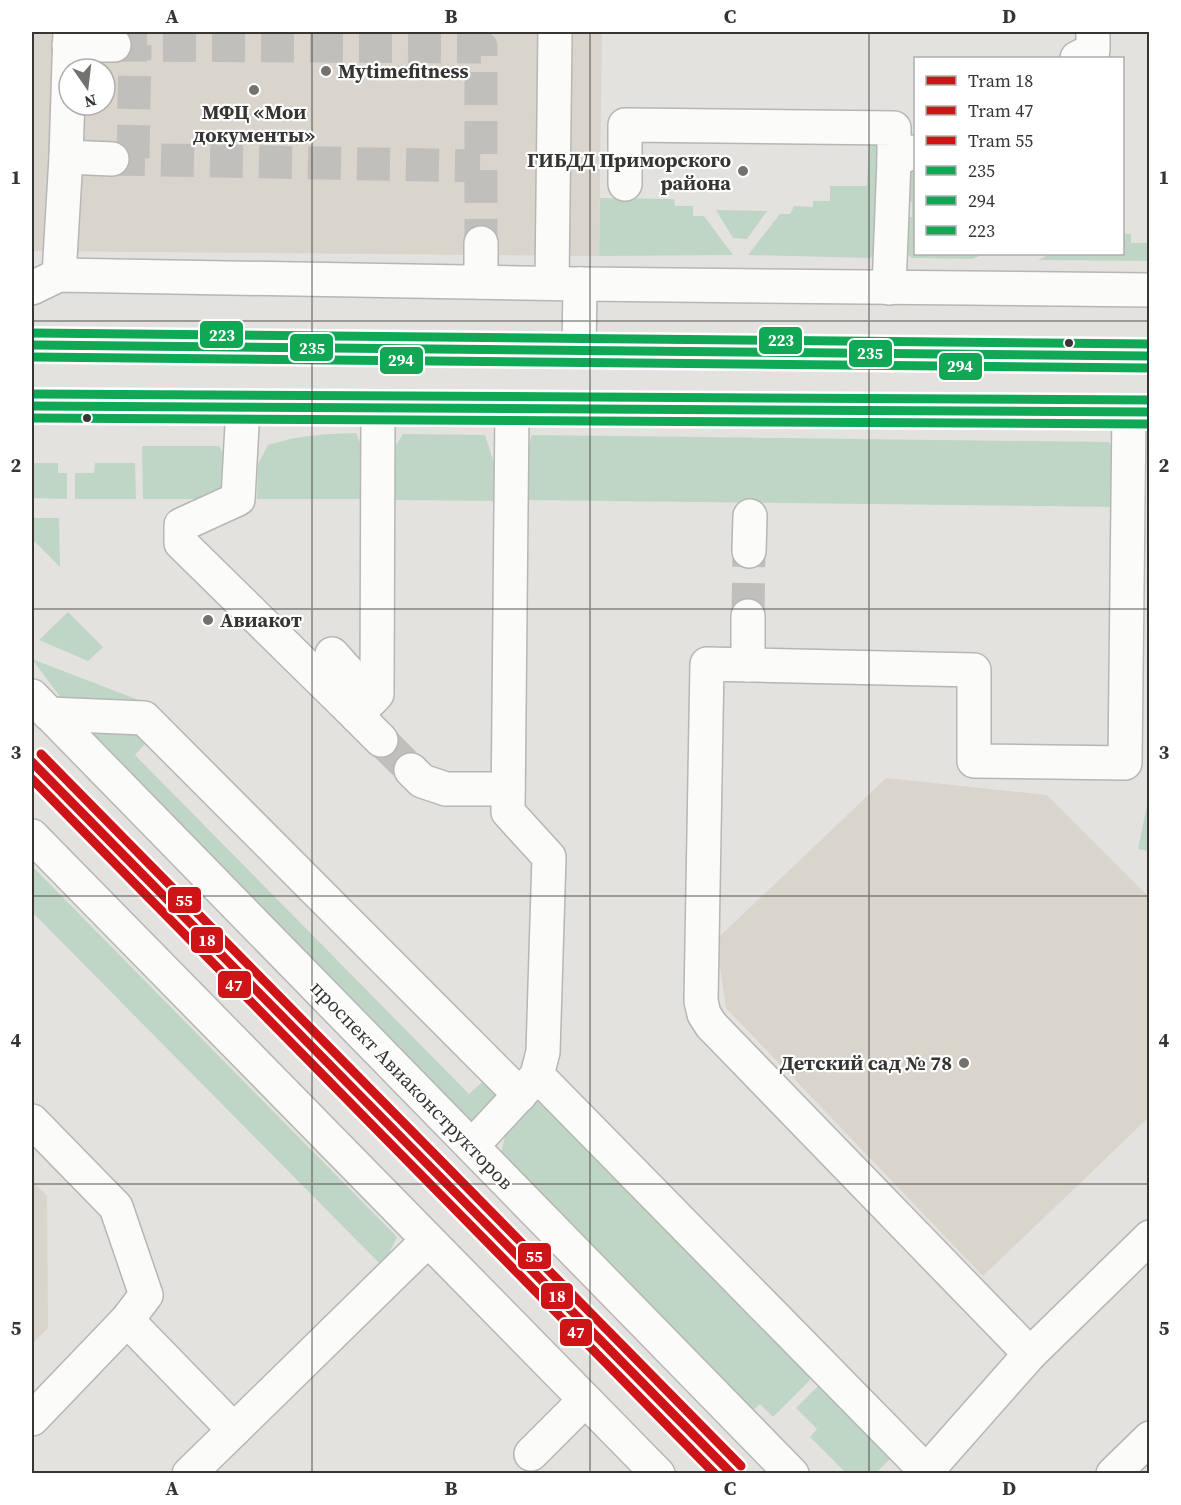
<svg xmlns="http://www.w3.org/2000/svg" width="1181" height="1505" font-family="'Source Serif 4',serif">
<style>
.built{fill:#d9d4cc;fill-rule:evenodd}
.green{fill:#bfd6c6}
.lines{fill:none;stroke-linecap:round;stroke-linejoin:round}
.minor-tunnel{stroke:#c1bfbc;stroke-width:33;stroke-dasharray:33 16;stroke-linecap:butt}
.minor-casing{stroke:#b7b6b4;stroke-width:36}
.major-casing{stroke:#c1b8b8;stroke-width:36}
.minor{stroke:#fbfbfa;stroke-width:33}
.major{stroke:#f4f0f0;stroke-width:33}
.bus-1-casing{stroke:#fff;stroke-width:14}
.bus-2-casing{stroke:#fff;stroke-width:14}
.bus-3-casing{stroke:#fff;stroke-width:14}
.bus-1{stroke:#10a855;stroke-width:9}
.bus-2{stroke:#10a855;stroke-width:9}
.bus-3{stroke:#10a855;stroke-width:9}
.tram-1-casing{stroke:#fff;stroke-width:14}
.tram-2-casing{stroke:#fff;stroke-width:14}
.tram-3-casing{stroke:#fff;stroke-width:14}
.tram-1{stroke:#ce1417;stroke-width:9}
.tram-2{stroke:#ce1417;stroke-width:9}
.tram-3{stroke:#ce1417;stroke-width:9}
.grid{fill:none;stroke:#363532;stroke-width:1.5;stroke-opacity:0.55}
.poi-dot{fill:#73726f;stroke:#fff;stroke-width:2}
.bus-dot{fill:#363532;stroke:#fff;stroke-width:2}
.labels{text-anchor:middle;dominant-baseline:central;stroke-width:4.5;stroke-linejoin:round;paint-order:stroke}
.poi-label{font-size:20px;font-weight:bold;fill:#363532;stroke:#fff;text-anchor:start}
.street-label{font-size:20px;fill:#363532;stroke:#fff}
.line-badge{stroke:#fff;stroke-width:2}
.badge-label{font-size:16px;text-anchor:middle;font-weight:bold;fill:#fff}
.neatline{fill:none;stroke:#363532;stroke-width:2}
.grid-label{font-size:20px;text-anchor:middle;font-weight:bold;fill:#363532}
</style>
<rect width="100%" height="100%" fill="#e4e2df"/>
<g class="built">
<path d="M 32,32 L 602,32 L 599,256 L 32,251 ZM 69,69 L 105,69 L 105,105 L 69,105 Z"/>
<polygon points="886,778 1047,795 1149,897 1149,1117 983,1276 726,1008 716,940"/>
<polygon points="32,1180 47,1196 48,1328 32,1344"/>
</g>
<g class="green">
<polygon points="869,144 882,145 878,252 870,258 748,255 780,214 790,214 794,206 813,207 813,201 830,201 830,186 867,186"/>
<polygon points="915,161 916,254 985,254 972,259 912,258 901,249 899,216 912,217 912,202 901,202 904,179"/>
<polygon points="600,198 674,199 675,206 693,206 693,216 704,216 733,255 599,256"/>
<polygon points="716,210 767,211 747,239 733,238"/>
<polygon points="1123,234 1131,234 1131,243 1149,243 1149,261 1038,260 1050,254 1122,254"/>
<path d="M 356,433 L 367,459 L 367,499 L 257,499 L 258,464 L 268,445 C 299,435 324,434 356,433 Z"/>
<polygon points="403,434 485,435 495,466 495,501 391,500 390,455"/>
<polygon points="532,435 1109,442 1120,465 1119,507 521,500 521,466"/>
<polygon points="142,446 219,446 231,467 225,491 202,499 143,499"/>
<polygon points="32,463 58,463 58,473 67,473 67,499 32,498"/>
<polygon points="95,463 135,463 136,499 75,499 75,473 94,473"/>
<polygon points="32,518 59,518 60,567 32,539"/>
<polygon points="68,612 103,647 88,661 39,640"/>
<polygon points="32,659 149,704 61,698"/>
<polygon points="94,728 140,729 149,739 135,755 469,1094 489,1076 506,1091 470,1126 89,735"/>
<polygon points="1149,796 1149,851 1138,849"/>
<polygon points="32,866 397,1237 387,1258 380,1264 32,912"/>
<polygon points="543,1096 815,1375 773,1417 760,1404 750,1413 500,1157 506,1132"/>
<polygon points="822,1382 894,1455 876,1473 846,1473 810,1437 817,1429 796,1408"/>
</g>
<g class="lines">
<g class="minor-tunnel">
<polyline points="114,45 481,47 481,243"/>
<polyline points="133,158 135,45"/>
<polyline points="112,159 480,166"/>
<polyline points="748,616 749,551"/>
<polyline points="381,740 411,770"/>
</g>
<defs>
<g id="minor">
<polyline points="69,45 114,45"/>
<polyline points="1077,58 1093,50 1093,32"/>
<polyline points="66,157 112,159"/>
<polyline points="625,184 625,125 894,128 894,160"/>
<polyline points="481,243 481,282"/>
<polyline points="59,275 66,157 70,32"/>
<polyline points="552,283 555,32"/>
<polyline points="32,288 59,275 580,284 1150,290"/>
<polyline points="889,288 894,160 914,152"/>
<polyline points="579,351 580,284"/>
<polyline points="243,407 238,499 181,525 181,543 356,715 377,694 378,408"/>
<polyline points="512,409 508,812 549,857 543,1052 537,1075 926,1471"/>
<polyline points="1129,412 1125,763 974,761 974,670 707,664 701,1001 704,1014 711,1025 1030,1354 1150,1237"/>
<polyline points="749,551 750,516"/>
<polyline points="332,654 372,699"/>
<polyline points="748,665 748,616"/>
<polyline points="32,696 792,1474"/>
<polyline points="49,714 144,718 520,1095"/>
<polyline points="356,715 381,740"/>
<polyline points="411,770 422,781 446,789 508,789"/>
<polyline points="32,836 658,1474"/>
<polyline points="32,1121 116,1207 146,1295 127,1320 32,1419"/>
<polyline points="472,1146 534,1079"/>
<polyline points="127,1320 234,1430"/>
<polyline points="531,1454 585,1400"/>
<polyline points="189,1474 428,1240"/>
<polyline points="924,1474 1030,1354"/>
<polyline points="1113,1474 1150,1438"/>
</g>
<g id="major">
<polyline points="32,345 1150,356"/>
<polyline points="32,406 1150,412"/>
</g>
</defs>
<use href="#minor" class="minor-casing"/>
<use href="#major" class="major-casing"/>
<use href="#minor" class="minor"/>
<use href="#major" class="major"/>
<defs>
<g id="bus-1">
<polyline points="32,345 1150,356"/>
<polyline points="32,406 1150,412"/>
</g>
<g id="bus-2">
<polyline points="32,357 1150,368"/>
<polyline points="32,418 1150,424"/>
</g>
<g id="bus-3">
<polyline points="32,333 1150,344"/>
<polyline points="32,394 1150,400"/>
</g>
</defs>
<use href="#bus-1" class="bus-1-casing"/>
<use href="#bus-2" class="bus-2-casing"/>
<use href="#bus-3" class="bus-3-casing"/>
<use href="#bus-1" class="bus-1"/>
<use href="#bus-2" class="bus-2"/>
<use href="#bus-3" class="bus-3"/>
<defs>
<polyline id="tram-1" points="32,762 732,1474"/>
<polyline id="tram-2" points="32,779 715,1474"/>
<polyline id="tram-3" points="41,754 741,1466"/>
</defs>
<use href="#tram-1" class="tram-1-casing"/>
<use href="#tram-2" class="tram-2-casing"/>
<use href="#tram-3" class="tram-3-casing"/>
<use href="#tram-1" class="tram-1"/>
<use href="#tram-2" class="tram-2"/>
<use href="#tram-3" class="tram-3"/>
</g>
<path class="grid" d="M 312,32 L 312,1474M 590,32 L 590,1474M 869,32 L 869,1474M 32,321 L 1150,321M 32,609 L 1150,609M 32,896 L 1150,896M 32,1184 L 1150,1184"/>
<g class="poi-dot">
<circle cx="326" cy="71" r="6"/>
<circle cx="254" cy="90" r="6"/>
<circle cx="743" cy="171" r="6"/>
<circle cx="208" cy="620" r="6"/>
<circle cx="964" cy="1063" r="6"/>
</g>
<g class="bus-dot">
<circle cx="1069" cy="343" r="5"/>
<circle cx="87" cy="418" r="5"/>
</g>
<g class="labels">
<g class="poi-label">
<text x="338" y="71">Mytimefitness</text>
<text x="254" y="112" text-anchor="middle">МФЦ «Мои<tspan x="254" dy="23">документы»</tspan></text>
<text x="731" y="160" text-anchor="end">ГИБДД Приморского<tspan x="731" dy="23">района</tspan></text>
<text x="220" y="620">Авиакот</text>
<text x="952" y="1063" text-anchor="end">Детский сад № 78</text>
</g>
<g class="street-label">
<text transform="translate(412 1085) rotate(46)">проспект Авиаконструкторов</text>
</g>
</g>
<g class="line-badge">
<rect x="199" y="320" width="45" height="29" rx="6" fill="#10a855"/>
<rect x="758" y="326" width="45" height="29" rx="6" fill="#10a855"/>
<rect x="289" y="333" width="45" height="29" rx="6" fill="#10a855"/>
<rect x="848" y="339" width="45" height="29" rx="6" fill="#10a855"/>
<rect x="379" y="346" width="45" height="29" rx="6" fill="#10a855"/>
<rect x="938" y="352" width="45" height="29" rx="6" fill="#10a855"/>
<rect x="167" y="886" width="35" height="28" rx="6" fill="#ce1417"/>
<rect x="190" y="926" width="34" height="28" rx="6" fill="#ce1417"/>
<rect x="217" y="970" width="35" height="29" rx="6" fill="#ce1417"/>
<rect x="517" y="1242" width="35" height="28" rx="6" fill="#ce1417"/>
<rect x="540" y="1282" width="34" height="28" rx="6" fill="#ce1417"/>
<rect x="559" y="1318" width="34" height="29" rx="6" fill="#ce1417"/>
</g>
<g class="badge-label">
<text x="222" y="341">223</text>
<text x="781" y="346">223</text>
<text x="312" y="354">235</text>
<text x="870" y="359">235</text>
<text x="401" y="366">294</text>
<text x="960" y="372">294</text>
<text x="184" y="906">55</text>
<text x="207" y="946">18</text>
<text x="234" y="991">47</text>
<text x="534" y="1262">55</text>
<text x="557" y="1302">18</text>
<text x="576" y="1338">47</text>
</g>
<rect width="1181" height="1505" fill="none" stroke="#ffffff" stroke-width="66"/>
<rect x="914" y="57" width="210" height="198" fill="#ffffff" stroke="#afaead" stroke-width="1.5"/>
<rect x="926" y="76" width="30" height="9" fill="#ce1417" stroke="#afaead" stroke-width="1.5"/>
<text x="968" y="87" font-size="18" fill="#363532">Tram 18</text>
<rect x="926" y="106" width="30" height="9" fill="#ce1417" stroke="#afaead" stroke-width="1.5"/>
<text x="968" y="117" font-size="18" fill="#363532">Tram 47</text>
<rect x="926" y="136" width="30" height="9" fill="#ce1417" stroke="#afaead" stroke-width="1.5"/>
<text x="968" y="147" font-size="18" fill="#363532">Tram 55</text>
<rect x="926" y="166" width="30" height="9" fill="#10a855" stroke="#afaead" stroke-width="1.5"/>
<text x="968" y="177" font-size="18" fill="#363532">235</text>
<rect x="926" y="196" width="30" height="9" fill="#10a855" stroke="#afaead" stroke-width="1.5"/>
<text x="968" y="207" font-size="18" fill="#363532">294</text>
<rect x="926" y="226" width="30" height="9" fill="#10a855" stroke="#afaead" stroke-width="1.5"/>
<text x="968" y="237" font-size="18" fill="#363532">223</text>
<g transform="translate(87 87) rotate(166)"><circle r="28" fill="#ffffff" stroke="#afaead" stroke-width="1.5"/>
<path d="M0-4.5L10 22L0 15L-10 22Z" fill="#73726f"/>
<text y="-9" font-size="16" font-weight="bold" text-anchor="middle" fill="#363532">N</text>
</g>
<rect x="33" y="33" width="1115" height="1439" class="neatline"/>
<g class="grid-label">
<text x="172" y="23">A</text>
<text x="451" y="23">B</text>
<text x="730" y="23">C</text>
<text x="1009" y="23">D</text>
<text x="16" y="184">1</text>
<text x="1164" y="184">1</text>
<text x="16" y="472">2</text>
<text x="1164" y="472">2</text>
<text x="16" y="759">3</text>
<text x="1164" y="759">3</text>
<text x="16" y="1047">4</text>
<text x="1164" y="1047">4</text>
<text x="16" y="1335">5</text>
<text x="1164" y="1335">5</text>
<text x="172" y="1495">A</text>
<text x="451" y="1495">B</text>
<text x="730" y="1495">C</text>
<text x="1009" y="1495">D</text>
</g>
</svg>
